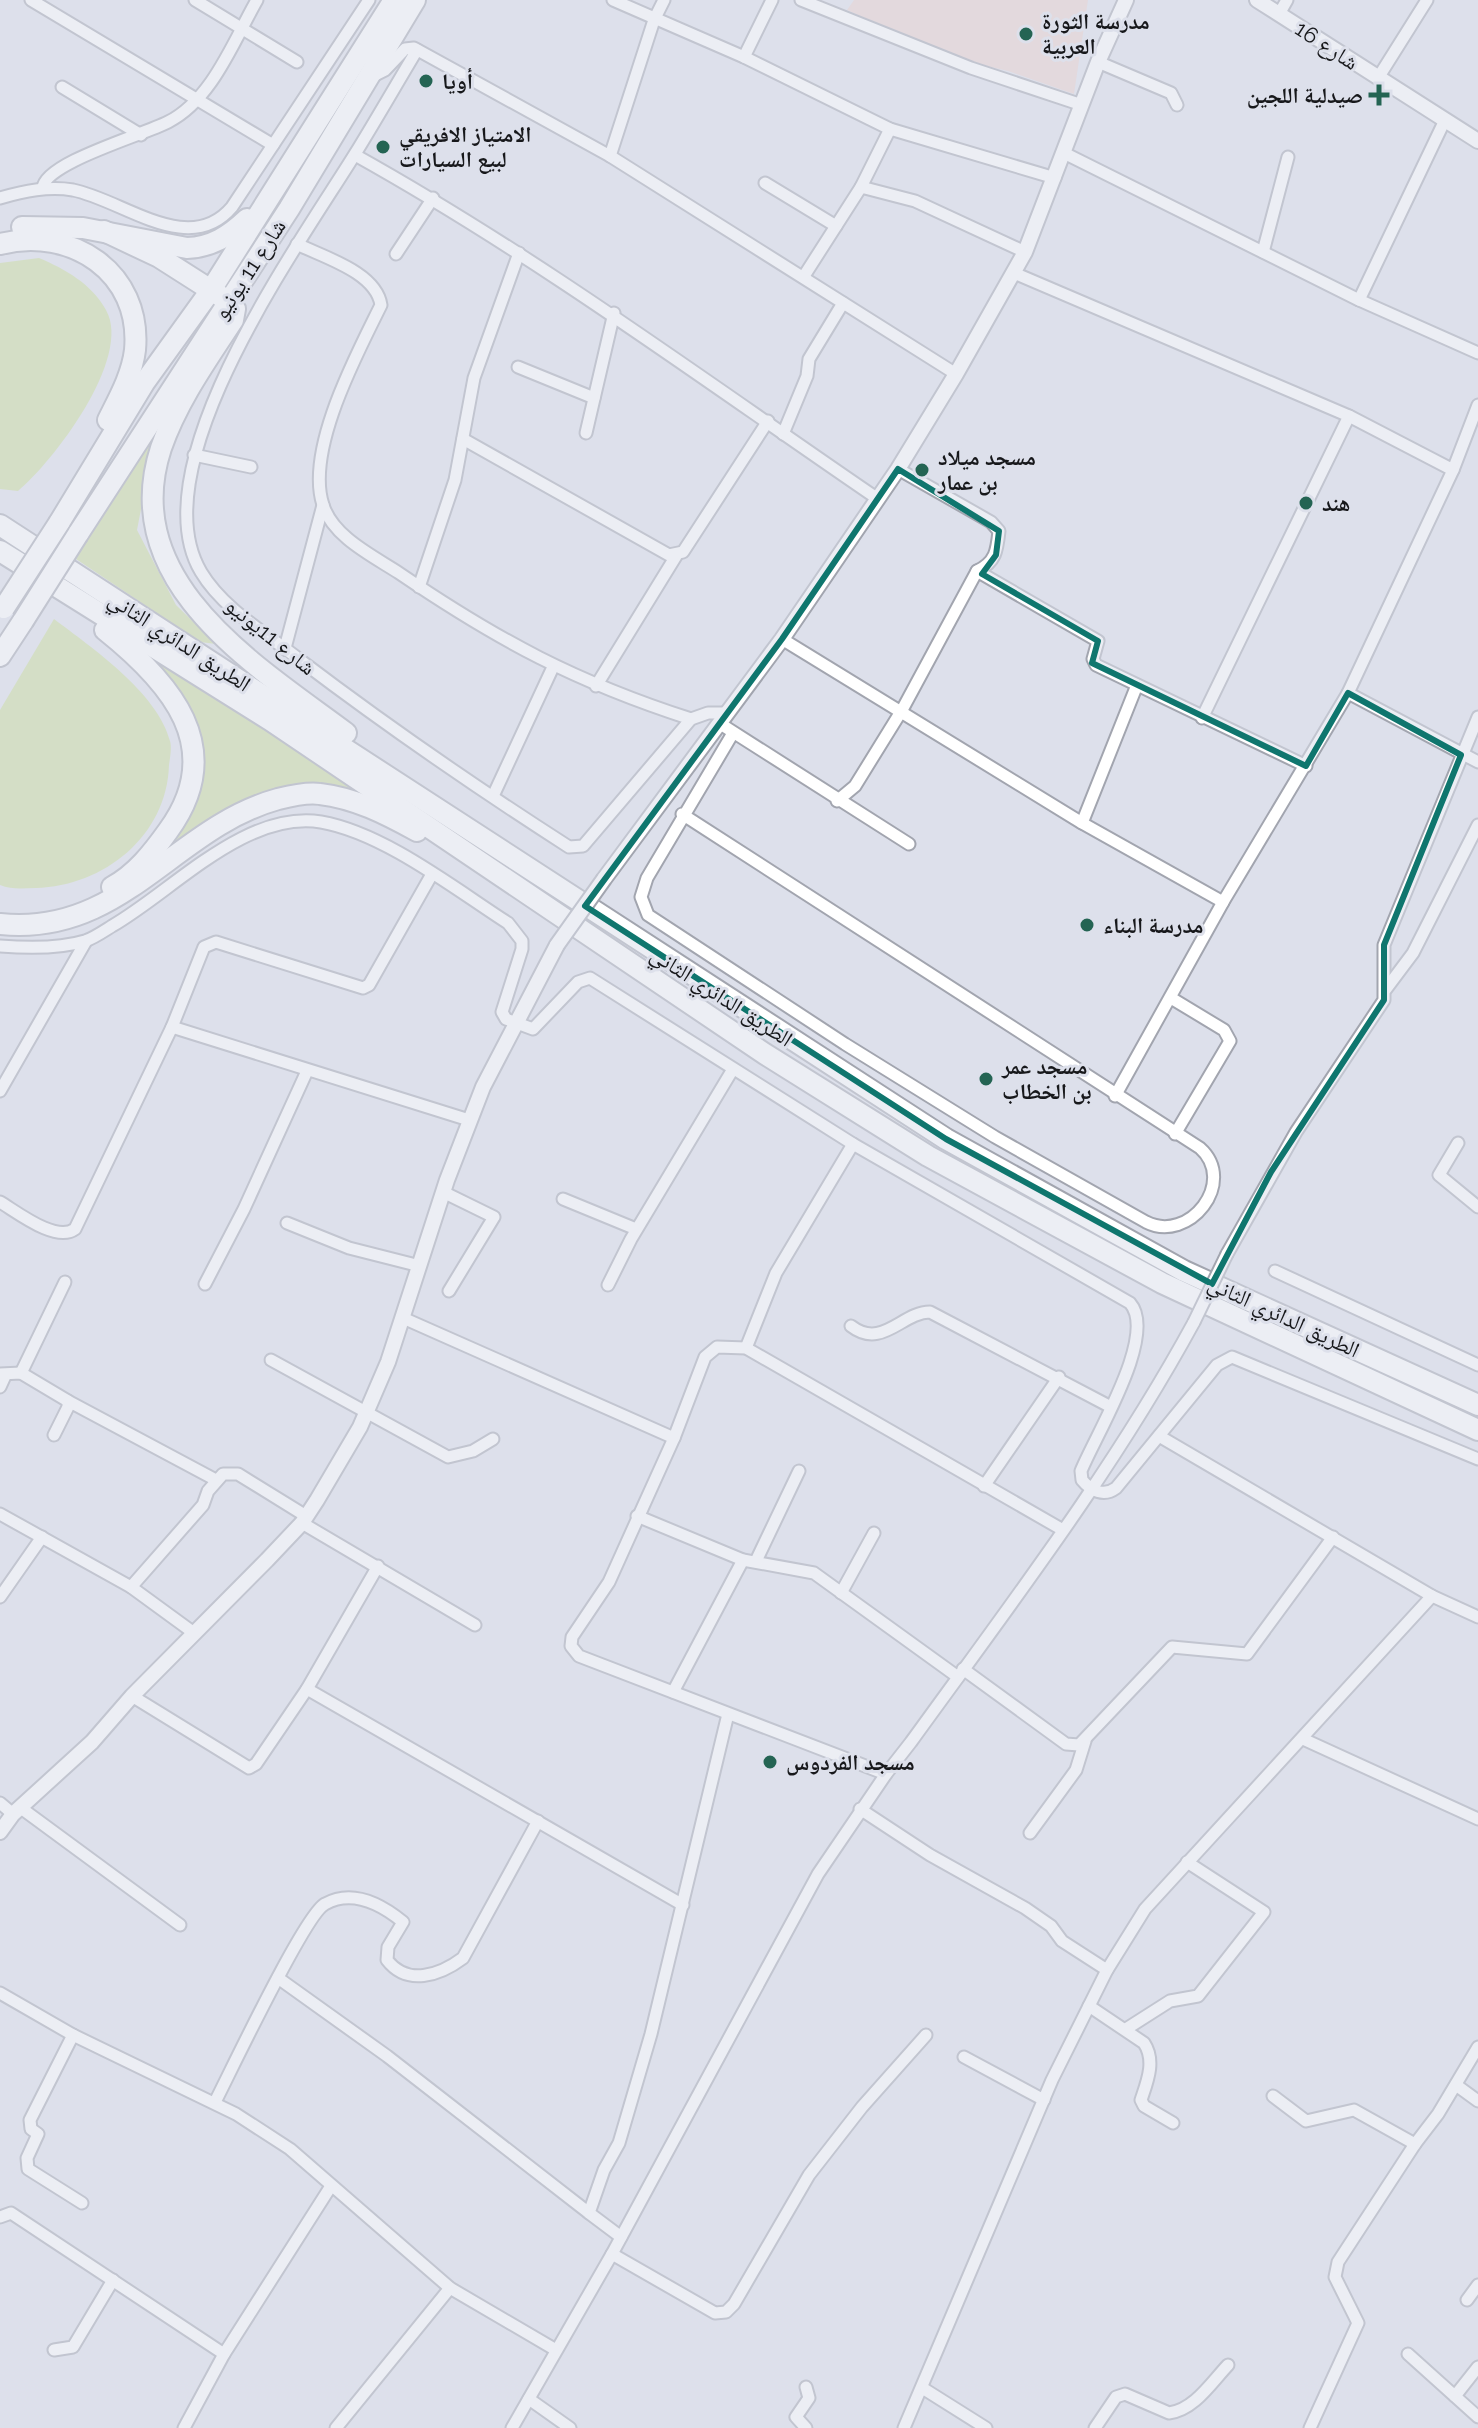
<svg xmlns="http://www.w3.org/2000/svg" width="1478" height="2428" font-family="Raleway,'Noto Naskh Arabic',sans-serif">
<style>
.education{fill:#ead0cd}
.green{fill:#cbdc9a}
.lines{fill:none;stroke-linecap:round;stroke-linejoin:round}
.minor-casing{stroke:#a2a5af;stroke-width:15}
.tertiary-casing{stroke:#a2a5af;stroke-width:18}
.trunk-casing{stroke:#a2a5af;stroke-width:24}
.minor{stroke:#fff;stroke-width:11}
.tertiary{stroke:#fff;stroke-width:14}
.trunk{stroke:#fff;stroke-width:20}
.minor-bridge-casing{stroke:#a2a5af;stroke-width:15;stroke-linecap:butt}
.tertiary-bridge-casing{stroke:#a2a5af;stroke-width:18;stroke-linecap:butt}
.trunk-bridge-casing{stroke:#a2a5af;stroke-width:24;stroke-linecap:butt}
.minor-bridge{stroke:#fff;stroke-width:11}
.tertiary-bridge{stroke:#fff;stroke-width:14}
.trunk-bridge{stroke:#fff;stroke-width:20}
.marked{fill:none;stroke:#0f766e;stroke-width:6;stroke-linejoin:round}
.poi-dot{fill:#246453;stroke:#dde0eb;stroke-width:3}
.labels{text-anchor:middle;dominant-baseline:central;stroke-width:6;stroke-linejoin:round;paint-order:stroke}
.poi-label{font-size:22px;font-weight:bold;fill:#17181b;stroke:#dde0eb;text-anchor:start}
.street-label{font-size:22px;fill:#17181b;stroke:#dde0eb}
</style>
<rect width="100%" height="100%" fill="#dde0eb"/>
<polygon class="education" points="854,0 1088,0 1074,94 1008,71 957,59 847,10"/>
<g class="green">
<path d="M 39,258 C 65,269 92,284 106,310 C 133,358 53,462 18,491 L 0,489 L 0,263 Z"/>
<polygon points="158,422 137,530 176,605 216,644 200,642 76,559"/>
<path d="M 54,619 C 91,647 158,693 170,741 C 172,747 170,758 169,765 C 167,836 104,886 36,888 C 24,888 12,890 0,885 L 0,710 Z"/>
<path d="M 155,659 L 378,803 L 315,785 L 141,873 C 218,788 225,752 155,659 Z"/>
</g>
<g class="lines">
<defs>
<g id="minor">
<polyline points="31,0 273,145"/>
<polyline points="195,0 297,62"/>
<polyline points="613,0 744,57 890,129 1055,178"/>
<polyline points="801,0 971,68 1082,105"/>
<polyline points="1279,14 1287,0"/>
<path d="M 417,50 C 396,85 376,120 355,154 C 300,243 138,466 201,572 C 223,609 267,634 300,660 C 387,726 477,788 569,847 L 583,846 L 691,719 L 708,713 L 726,713"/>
<polyline points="744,57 772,0"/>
<polyline points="1098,62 1171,93 1177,105"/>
<polyline points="371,77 385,70 405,49 414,48 610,156 956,374"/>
<polyline points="1378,78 1427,0"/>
<polyline points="62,87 141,135"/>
<polyline points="1064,153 1359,300 1478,353"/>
<path d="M 355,155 C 538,257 705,381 878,499"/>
<polyline points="610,156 654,20 664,0"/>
<polyline points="765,183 836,226"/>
<polyline points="861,187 890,129"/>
<path d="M 43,188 C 44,163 143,135 168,122 C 212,100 234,40 257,0"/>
<path d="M 0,198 C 24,191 48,186 73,190 C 123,200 189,258 232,207 L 369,0"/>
<path d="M 297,244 C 323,257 376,272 381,305 C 357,354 305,450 323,505 C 333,537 373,556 399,573 C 499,641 576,682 691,719"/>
<polyline points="1263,252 1288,157"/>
<polyline points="396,254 433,198"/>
<polyline points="1014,273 1349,416 1453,470"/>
<polyline points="804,276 861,187 915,201 1025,252"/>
<polyline points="1359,300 1445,120"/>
<polyline points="518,367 594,398"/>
<polyline points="586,433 614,313"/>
<polyline points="783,434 807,376 809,359 843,303"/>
<polyline points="463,439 669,555 683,552 768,421"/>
<polyline points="194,455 251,467"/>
<path d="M 898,469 L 991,522 L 999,531 C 997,550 996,562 977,571 L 1098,641 L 1093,659 L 1096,665 L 1306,766"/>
<polyline points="419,587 455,480 474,378 519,253"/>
<polyline points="782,639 1082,823 1223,902"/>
<polyline points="285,648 323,505"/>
<polyline points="596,686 676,556"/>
<polyline points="1348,693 1453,470 1478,405"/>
<polyline points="1202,718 1349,416"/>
<polyline points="719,723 909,844"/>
<polyline points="493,796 553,667"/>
<polyline points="837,801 855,786 902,710 977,571"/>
<path d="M 682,814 L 1200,1148 C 1238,1182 1189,1244 1146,1222 L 995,1137 L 845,1044 L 648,915 L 641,897 L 647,878 L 733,733"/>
<polyline points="1082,823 1137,685"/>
<path d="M 0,946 C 26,948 59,949 85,941 C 94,938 104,931 112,926 C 173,891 245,810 321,822 C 384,833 455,889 508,923 L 522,941 L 522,949 L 502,1012 L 506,1019 L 533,1029 L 578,982 L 590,978 L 853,1144 L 1130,1303 C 1158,1335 1096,1434 1081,1471 L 1082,1480 C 1091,1491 1104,1497 1116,1488 L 1217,1365 L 1232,1357 L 1478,1459"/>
<polyline points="1386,989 1413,953 1478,825"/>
<polyline points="1171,998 1224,1030 1230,1041 1175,1134"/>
<polyline points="172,1027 469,1120"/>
<polyline points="0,1091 86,941"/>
<polyline points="1115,1096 1223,902 1348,693 1478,762"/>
<polyline points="1458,1143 1439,1175 1478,1207"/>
<polyline points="443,1192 494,1217 449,1291"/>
<polyline points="563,1199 636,1229"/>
<path d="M 0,1202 C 17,1212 56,1243 75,1229 L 172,1027 L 204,947 L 216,942 L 363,988 L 369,985 L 432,874"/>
<polyline points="287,1223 349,1248 420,1266"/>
<polyline points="1227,1254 1296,1132 1384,1000 1384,945 1478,717"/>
<polyline points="1275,1271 1478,1365"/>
<polyline points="205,1284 244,1209 307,1071"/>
<polyline points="608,1285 631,1239 733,1069"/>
<polyline points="403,1318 674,1438"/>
<path d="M 851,1326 C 882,1350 902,1312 930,1312 L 1111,1407"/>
<polyline points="746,1348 776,1273 853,1144"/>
<polyline points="271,1360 448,1457 473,1451 493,1439"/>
<polyline points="21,1373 65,1282"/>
<polyline points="0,1374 21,1373 68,1401 68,1407 54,1435"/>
<polyline points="0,1387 5,1376"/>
<polyline points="68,1401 216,1480"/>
<polyline points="1159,1436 1432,1596 1478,1617"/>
<polyline points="984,1486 1059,1377"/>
<polyline points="0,1514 131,1587 203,1505 208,1491 223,1474 238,1474 306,1516"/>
<polyline points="637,1516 743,1560 814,1573 958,1677"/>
<polyline points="302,1523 475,1625"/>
<path d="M 1063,1530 L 746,1348 L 717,1347 L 705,1357 L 674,1438 L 609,1582 L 572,1637 L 571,1646 L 579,1656 L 886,1774 L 911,1742 C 1010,1605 1113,1471 1194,1322"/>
<polyline points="756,1561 799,1471"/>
<polyline points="131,1587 194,1633"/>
<polyline points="841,1593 874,1533"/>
<polyline points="0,1597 42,1537"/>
<polyline points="963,1669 1066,1744 1079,1745 1172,1647 1247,1654 1333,1537"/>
<polyline points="307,1689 683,1905"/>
<polyline points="673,1692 743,1560"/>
<polyline points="132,1696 249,1768 256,1764 307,1689 378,1566"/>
<polyline points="1303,1739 1478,1819"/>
<polyline points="0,1803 13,1814"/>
<polyline points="21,1808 180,1925"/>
<polyline points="860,1809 930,1855 1025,1908 1051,1926 1062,1941 1107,1970"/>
<polyline points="1030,1833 1076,1770 1085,1741"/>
<polyline points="278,1978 387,2056 589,2213"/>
<polyline points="0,1993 73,2035 236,2114 290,2149 450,2288 556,2350"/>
<path d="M 1089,2006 L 1144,2043 C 1156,2061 1147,2082 1141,2100 L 1144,2106 L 1173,2123"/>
<polyline points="1126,2029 1170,2001 1198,1996 1264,1912 1187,1862"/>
<polyline points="73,2035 30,2120 31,2129 38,2134 27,2158 28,2169 82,2203"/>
<polyline points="964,2057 1044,2100"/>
<polyline points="1456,2085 1478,2101"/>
<polyline points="1273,2096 1306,2121 1354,2110 1415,2144"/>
<path d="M 215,2102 C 230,2073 305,1914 325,1904 C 352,1889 381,1904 403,1922 L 388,1947 L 387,1960 C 407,1986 439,1976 463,1958 L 538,1821"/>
<polyline points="0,2217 11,2213 224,2354"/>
<polyline points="621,2237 589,2213 604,2170 619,2143 651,2034 728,1714"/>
<polyline points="612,2254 715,2313 726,2312 734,2304 809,2175 862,2107 926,2035"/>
<polyline points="1467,2300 1478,2285"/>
<polyline points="54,2350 73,2347 113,2280"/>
<polyline points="1408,2354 1478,2417"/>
<polyline points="806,2387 809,2398 796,2417 806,2428"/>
<polyline points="924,2389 986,2428"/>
<polyline points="1455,2396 1478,2367"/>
<polyline points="529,2399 570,2428"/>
<polyline points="184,2428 224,2354 331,2186"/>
<polyline points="336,2428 450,2288"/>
<polyline points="512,2428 612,2254 818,1874 886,1774"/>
<polyline points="904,2428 1052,2080 1107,1970 1145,1909 1432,1596"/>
<path d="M 1095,2428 L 1116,2397 L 1125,2394 L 1169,2413 C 1194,2410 1211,2383 1228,2365"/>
<polyline points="1310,2428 1358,2323 1335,2277 1338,2262 1415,2144 1438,2114 1478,2047"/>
</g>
<g id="tertiary">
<polyline points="1257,0 1478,141"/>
<polyline points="604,879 782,639 898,469 956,374 1025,252 1098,62 1126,0"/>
<polyline points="0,1832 13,1814 92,1742 132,1696 267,1560 302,1523 317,1500 360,1427 388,1362 447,1180 483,1087 557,945"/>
</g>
<g id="trunk">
<path d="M 22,227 L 83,228 L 187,248 C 212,247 229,236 247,219"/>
<path d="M 104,231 L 159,257 L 228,301 L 235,309 L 233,320 C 206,361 177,402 161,448 C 117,582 255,665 346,733"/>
<path d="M 0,244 C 71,226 142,272 135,350 C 132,375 119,398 108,420"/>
<polyline points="59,523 144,383 211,290 394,0"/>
<polyline points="0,525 946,1139 1184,1271 1478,1405"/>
<polyline points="78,534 289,209 415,0"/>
<polyline points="0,551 270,720 765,1054 928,1156 1162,1283 1478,1430"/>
<path d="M 105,630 C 170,682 229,748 168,831 C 153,852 136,874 112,887"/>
<polyline points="0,656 23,621"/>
<path d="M 0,924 C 122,937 173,828 278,799 C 290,796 307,792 320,794 C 355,798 386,814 417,831"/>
</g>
</defs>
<use href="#minor" class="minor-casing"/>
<use href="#tertiary" class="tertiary-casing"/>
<use href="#trunk" class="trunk-casing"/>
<use href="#minor" class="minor"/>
<use href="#tertiary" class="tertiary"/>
<use href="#trunk" class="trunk"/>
<defs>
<polyline id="minor-bridge" points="1194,1322 1227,1254"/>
<polyline id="tertiary-bridge" points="557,945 604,879"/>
<g id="trunk-bridge">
<polyline points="4,608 59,523"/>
<polyline points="23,621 78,534"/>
</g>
</defs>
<use href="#minor-bridge" class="minor-bridge-casing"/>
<use href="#tertiary-bridge" class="tertiary-bridge-casing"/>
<use href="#trunk-bridge" class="trunk-bridge-casing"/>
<use href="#minor-bridge" class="minor-bridge"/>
<use href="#tertiary-bridge" class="tertiary-bridge"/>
<use href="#trunk-bridge" class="trunk-bridge"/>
</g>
<path d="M0 0H1478V2428H0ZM 898,469 L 999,531 L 996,555 L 982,574 L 1098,641 L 1092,663 L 1306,766 L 1348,693 L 1461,755 L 1384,945 L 1384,1000 L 1271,1172 L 1212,1284 L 946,1139 L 585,906 L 782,639 Z" fill="#dde0eb" fill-opacity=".55" fill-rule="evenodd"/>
<path class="marked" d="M 898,469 L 999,531 L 996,555 L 982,574 L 1098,641 L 1092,663 L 1306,766 L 1348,693 L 1461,755 L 1384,945 L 1384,1000 L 1271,1172 L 1212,1284 L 946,1139 L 585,906 L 782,639 Z"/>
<g class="poi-dot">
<circle cx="1026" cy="34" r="8"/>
<circle cx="426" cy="81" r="8"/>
<path d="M1375 83h8v8h8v8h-8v8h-8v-8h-8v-8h8z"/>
<circle cx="383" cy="147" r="8"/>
<circle cx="922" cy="470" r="8"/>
<circle cx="1306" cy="503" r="8"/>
<circle cx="1087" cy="925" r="8"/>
<circle cx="986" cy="1079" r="8"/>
<circle cx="770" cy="1762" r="8"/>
</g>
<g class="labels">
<g class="poi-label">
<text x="1042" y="21">مدرسة الثورة<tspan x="1042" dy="25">العربية</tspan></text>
<text x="442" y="81">أويا</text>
<text x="1363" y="95" text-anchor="end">صيدلية اللجين</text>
<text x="399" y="134">الامتياز الافريقي<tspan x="399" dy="25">لبيع السيارات</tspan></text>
<text x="938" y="457">مسجد ميلاد<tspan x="938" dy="25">بن عمار</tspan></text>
<text x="1322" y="503">هند</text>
<text x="1103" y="925">مدرسة البناء</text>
<text x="1002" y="1066">مسجد عمر<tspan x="1002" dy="25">بن الخطاب</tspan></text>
<text x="786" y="1762">مسجد الفردوس</text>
</g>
<g class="street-label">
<text transform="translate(1327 45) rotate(33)">شارع 16</text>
<text transform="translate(249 269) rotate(-57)">شارع 11 يونيو</text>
<text transform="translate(271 636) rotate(39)">شارع 11يونيو</text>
<text transform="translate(180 641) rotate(33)">الطريق الدائري الثاني</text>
<text transform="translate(722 996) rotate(33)">الطريق الدائري الثاني</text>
<text transform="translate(1284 1316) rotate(25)">الطريق الدائري الثاني</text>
</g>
</g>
</svg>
